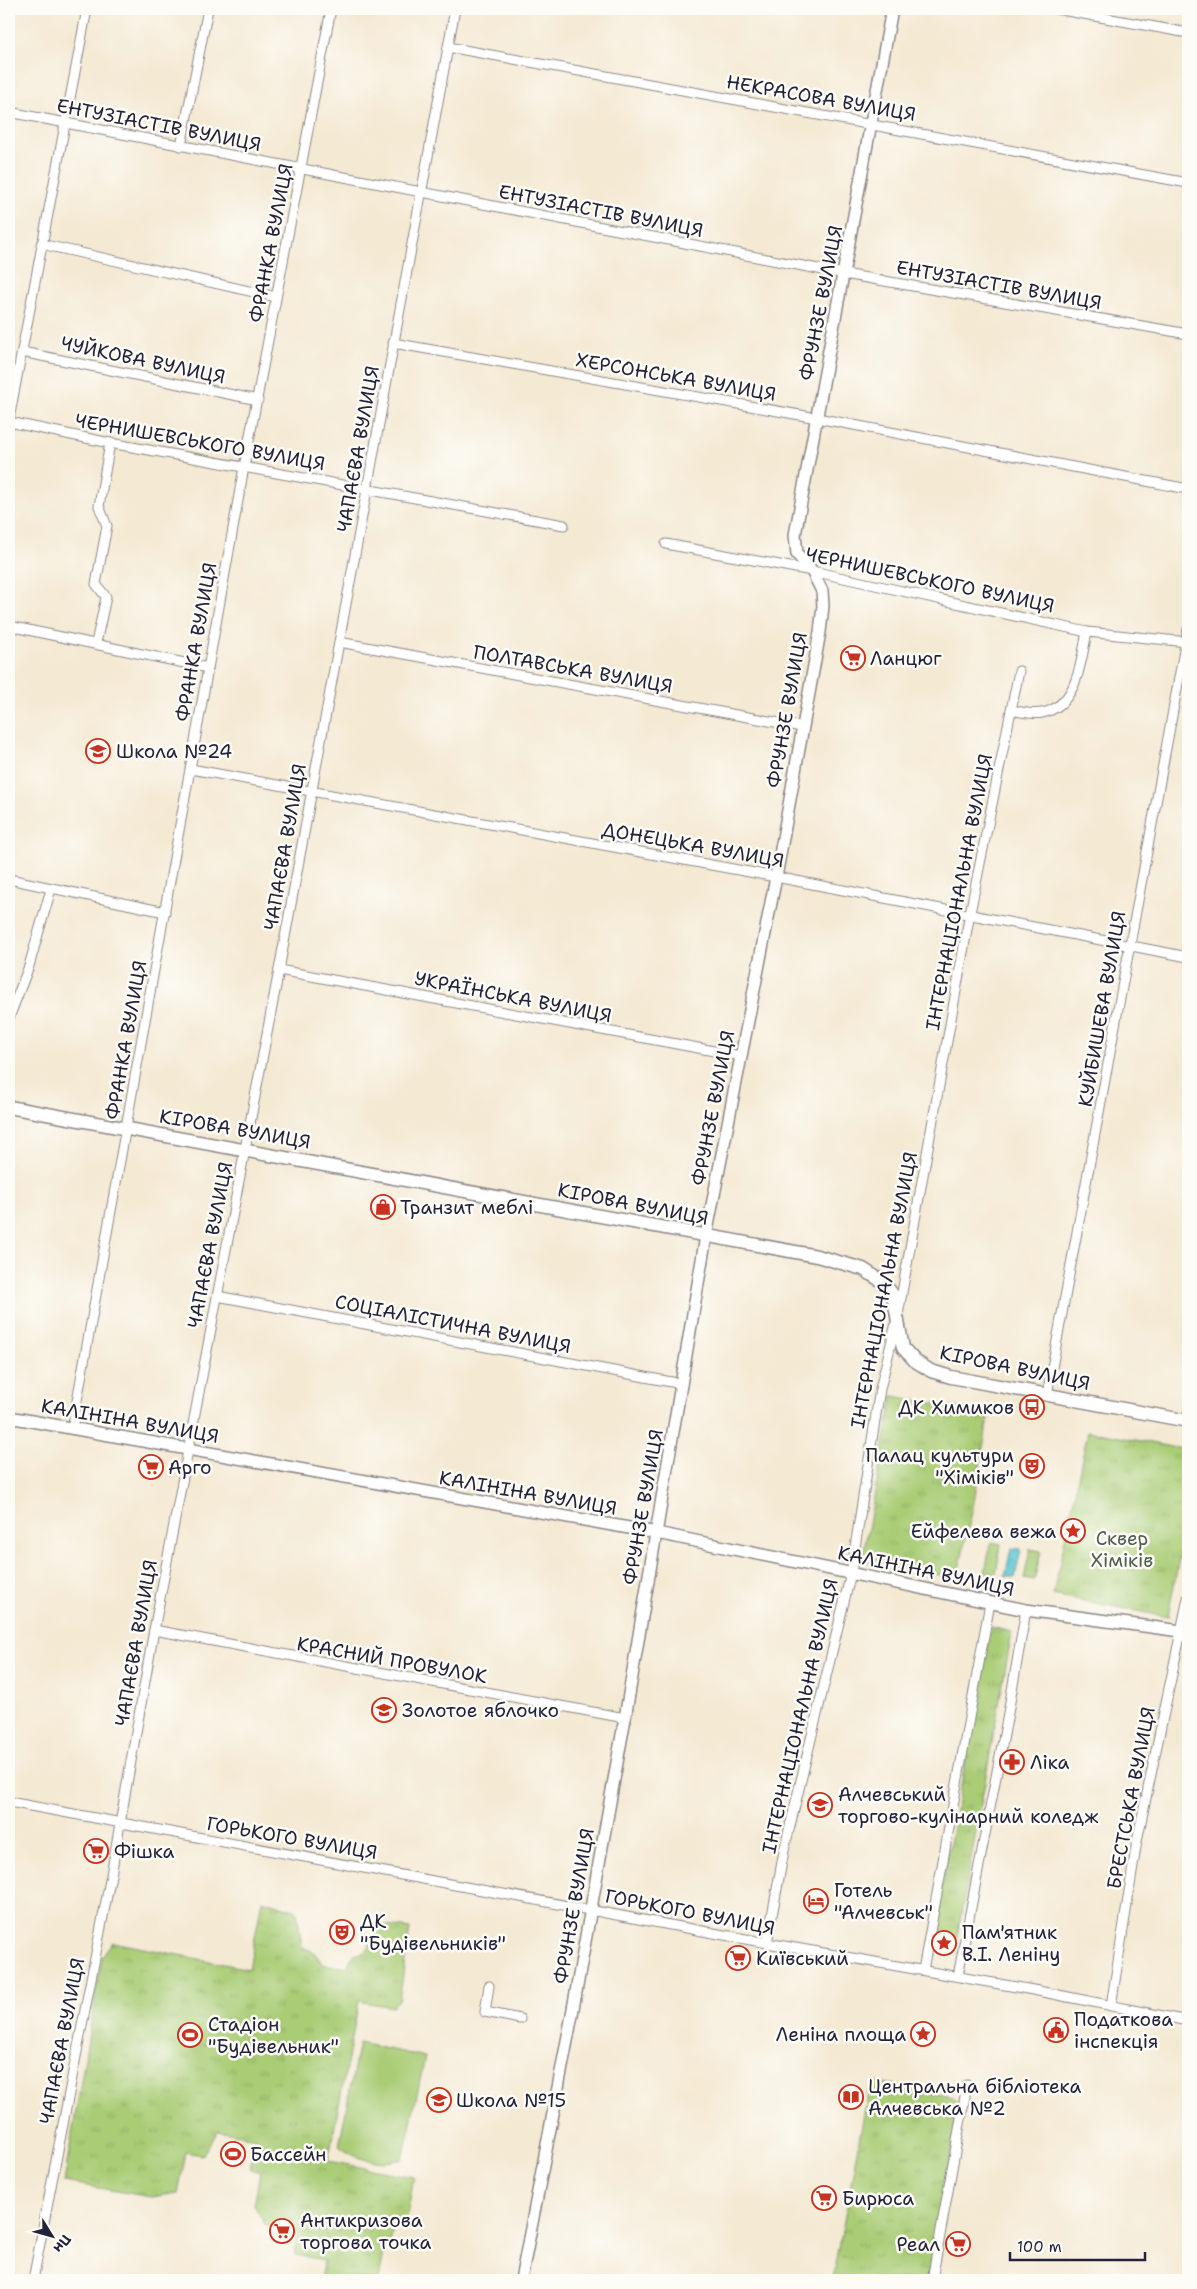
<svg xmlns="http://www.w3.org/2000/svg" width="1197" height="2289" font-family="'Shantell Sans',sans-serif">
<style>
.green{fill:#a9cc75;stroke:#667758}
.park{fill:url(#park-tufts);stroke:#667758}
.water{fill:url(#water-ripples);stroke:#3c7285}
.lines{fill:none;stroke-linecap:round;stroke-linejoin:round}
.minor-casing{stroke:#8b8687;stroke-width:11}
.tertiary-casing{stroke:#8b8687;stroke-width:14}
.secondary-casing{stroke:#8b8687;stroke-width:15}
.minor{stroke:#fff;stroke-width:9}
.tertiary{stroke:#fff;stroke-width:11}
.secondary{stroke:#fff;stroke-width:12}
.labels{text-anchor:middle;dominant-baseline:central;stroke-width:5;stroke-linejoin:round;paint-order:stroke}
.street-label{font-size:19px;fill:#22223b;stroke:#fdfcf7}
.poi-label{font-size:19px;fill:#22223b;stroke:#fdfcf7;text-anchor:start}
.park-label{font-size:19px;fill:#515e4f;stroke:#fdfcf7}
</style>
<defs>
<pattern id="park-tufts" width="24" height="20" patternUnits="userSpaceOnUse" patternTransform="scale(1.25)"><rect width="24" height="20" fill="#a9cc75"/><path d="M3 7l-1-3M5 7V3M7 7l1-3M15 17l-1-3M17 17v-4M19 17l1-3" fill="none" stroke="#91af66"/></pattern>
<pattern id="water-ripples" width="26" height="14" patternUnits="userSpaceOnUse" patternTransform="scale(1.25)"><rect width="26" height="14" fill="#56c3cf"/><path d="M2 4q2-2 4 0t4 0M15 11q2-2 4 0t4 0" fill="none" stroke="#4ba7b3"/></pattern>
</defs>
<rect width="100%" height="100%" fill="#fdfcf7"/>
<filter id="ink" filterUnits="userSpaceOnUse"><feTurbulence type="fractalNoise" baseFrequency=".02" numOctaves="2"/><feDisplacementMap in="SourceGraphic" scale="10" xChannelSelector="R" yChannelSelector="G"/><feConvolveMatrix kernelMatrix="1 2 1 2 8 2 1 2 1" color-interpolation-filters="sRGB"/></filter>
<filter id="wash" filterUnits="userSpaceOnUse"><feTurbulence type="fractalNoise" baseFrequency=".0096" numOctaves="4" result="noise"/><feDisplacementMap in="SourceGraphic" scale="20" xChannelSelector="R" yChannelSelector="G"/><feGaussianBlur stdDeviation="1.12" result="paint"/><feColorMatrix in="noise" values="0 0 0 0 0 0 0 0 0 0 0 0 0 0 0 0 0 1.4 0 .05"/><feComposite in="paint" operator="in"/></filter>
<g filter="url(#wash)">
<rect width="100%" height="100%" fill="#f4e9d3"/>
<g class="green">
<polygon points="991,1542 1001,1544 996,1574 985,1572"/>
<polygon points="1030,1549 1041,1551 1034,1581 1024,1579"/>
<path d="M 359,2043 L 425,2057 L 403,2159 C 380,2165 357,2161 339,2146 Z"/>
</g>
<g class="park">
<polygon points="893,1396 989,1413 973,1507 957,1578 862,1561"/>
<polygon points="1088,1431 1188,1450 1188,1511 1168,1617 1053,1595"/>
<polygon points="991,1627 1012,1632 957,1937 933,1933"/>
<polygon points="262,1900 297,1911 302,1948 313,1951 323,1964 346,1968 353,1955 366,1952 380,1925 410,1929 399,2000 392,2007 359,2001 328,2161 414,2177 406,2223 394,2226 389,2247 384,2253 379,2280 320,2278 324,2260 295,2255 298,2232 266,2226 254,2205 260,2172 250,2169 256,2138 218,2131 203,2155 186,2152 178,2193 151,2197 64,2182 102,1957 113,1942 249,1969"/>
<polygon points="879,2082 952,2097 957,2101 959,2110 927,2280 833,2280 868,2092 872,2085"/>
</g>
<polygon class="water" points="1011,1548 1021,1549 1015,1578 1005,1576"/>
</g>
<g filter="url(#ink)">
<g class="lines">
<defs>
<g id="minor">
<polyline points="1056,9 1188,33"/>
<polyline points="448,47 1188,183"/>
<polyline points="9,112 844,274 1188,334"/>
<polyline points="181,146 208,9"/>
<polyline points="41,244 276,297"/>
<polyline points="393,343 817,418 1188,489"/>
<polyline points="22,352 258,400"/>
<polyline points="9,419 87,9"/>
<polyline points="9,422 110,443 564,525"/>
<polyline points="666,544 812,571 1087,632 1188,642"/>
<polyline points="9,626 208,668"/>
<polyline points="339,642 802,727"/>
<polyline points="96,643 106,597 96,584 107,526 99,506 110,443"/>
<path d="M 1011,710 C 1021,712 1032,715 1042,713 C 1078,706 1081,660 1087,632"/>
<polyline points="191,769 776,877 1188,957"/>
<polyline points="9,879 165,912"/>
<polyline points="279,970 741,1056"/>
<polyline points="9,1018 29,966 51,889"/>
<polyline points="217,1296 682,1384"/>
<polyline points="1047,1395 1188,629"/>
<polyline points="72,1429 244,467 331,9"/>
<polyline points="154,1630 625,1718"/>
<polyline points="9,1802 767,1943 1033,1990 1188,2021"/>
<polyline points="767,1943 784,1851 851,1573 880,1389 898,1315 970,913 1019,671"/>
<polyline points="923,1970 990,1603"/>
<polyline points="958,1976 1007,1719 1026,1610"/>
<polyline points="489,1986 485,2012 520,2019"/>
<polyline points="1111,2006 1137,1841 1188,1598"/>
<polyline points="33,2280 111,1875 154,1630 279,970 455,9"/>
<polyline points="932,2280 967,2085"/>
</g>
<g id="tertiary">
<polyline points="9,1417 657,1533 1026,1610 1188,1632"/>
<polyline points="521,2280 571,2020 625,1718 706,1236 776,877 820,632 823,606 822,591 812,571 797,554 795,535 892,9"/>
</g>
<polyline id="secondary" points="9,1107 817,1256 863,1269 883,1282 893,1295 903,1348 915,1361 931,1371 951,1377 1188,1421"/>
</defs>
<use href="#minor" class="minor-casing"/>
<use href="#tertiary" class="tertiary-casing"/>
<use href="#secondary" class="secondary-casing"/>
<use href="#minor" class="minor"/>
<use href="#tertiary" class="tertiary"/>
<use href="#secondary" class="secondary"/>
</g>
</g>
<defs>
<symbol id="supermarket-ring" viewBox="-11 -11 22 22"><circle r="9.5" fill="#fdfcf7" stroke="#c8321e" stroke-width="1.5"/><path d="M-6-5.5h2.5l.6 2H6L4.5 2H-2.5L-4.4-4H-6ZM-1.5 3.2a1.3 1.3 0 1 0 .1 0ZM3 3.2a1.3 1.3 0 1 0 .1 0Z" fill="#c8321e"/></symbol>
<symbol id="school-ring" viewBox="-11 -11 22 22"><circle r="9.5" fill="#fdfcf7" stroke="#c8321e" stroke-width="1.5"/><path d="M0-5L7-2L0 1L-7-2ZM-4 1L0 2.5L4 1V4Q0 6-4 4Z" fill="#c8321e"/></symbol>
<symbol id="shop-ring" viewBox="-11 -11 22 22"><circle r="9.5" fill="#fdfcf7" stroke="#c8321e" stroke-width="1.5"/><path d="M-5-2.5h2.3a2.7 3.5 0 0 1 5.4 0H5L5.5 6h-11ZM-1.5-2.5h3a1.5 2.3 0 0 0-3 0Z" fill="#c8321e"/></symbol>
<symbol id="bus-ring" viewBox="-11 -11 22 22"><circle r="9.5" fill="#fdfcf7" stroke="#c8321e" stroke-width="1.5"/><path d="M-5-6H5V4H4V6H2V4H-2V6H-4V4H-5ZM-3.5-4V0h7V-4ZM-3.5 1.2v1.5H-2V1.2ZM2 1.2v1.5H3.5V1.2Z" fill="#c8321e"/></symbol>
<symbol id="theatre-ring" viewBox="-11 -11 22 22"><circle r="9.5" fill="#fdfcf7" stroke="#c8321e" stroke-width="1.5"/><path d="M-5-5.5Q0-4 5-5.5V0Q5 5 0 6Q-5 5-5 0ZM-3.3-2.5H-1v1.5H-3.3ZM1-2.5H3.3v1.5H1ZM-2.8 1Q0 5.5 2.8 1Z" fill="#c8321e"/></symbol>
<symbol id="sight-ring" viewBox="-11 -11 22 22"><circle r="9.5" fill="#fdfcf7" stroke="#c8321e" stroke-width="1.5"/><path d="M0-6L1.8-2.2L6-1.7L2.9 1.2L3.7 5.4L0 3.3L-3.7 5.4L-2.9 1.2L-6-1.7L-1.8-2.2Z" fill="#c8321e"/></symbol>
<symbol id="pharmacy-ring" viewBox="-11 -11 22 22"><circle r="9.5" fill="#fdfcf7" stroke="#c8321e" stroke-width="1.5"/><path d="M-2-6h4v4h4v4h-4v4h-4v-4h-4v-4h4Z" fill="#c8321e"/></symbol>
<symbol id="university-ring" viewBox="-11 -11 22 22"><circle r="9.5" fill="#fdfcf7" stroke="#c8321e" stroke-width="1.5"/><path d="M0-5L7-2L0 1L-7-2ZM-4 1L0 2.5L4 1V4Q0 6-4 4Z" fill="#c8321e"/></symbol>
<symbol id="hotel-ring" viewBox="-11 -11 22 22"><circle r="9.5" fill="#fdfcf7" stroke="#c8321e" stroke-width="1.5"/><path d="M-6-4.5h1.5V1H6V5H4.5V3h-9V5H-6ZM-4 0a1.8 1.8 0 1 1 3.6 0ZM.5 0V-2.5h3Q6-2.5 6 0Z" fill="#c8321e"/></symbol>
<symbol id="civic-ring" viewBox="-11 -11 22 22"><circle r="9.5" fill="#fdfcf7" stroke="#c8321e" stroke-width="1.5"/><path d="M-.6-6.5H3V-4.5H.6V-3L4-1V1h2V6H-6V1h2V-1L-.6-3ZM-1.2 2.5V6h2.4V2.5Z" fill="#c8321e"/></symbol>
<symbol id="stadium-ring" viewBox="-11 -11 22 22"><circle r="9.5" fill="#fdfcf7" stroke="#c8321e" stroke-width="1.5"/><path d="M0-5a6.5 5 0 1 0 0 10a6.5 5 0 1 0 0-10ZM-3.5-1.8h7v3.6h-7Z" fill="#c8321e"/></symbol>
<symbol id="library-ring" viewBox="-11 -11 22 22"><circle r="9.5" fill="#fdfcf7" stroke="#c8321e" stroke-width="1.5"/><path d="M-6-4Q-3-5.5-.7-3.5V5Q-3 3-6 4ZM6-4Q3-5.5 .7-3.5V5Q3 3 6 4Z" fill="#c8321e"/></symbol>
</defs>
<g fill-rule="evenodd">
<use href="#supermarket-ring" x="839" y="644" width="28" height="28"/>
<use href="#school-ring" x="84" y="737" width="28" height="28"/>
<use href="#shop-ring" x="369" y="1193" width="28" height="28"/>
<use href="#bus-ring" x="1018" y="1393" width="28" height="28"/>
<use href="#theatre-ring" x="1018" y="1452" width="28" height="28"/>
<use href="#supermarket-ring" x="137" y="1453" width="28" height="28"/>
<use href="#sight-ring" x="1059" y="1517" width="28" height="28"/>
<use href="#school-ring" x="370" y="1696" width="28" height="28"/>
<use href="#pharmacy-ring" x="998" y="1748" width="28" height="28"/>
<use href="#university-ring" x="806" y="1791" width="28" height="28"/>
<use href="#supermarket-ring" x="82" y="1837" width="28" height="28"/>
<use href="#hotel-ring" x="802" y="1887" width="28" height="28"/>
<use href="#theatre-ring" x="328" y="1918" width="28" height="28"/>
<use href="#sight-ring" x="930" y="1929" width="28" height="28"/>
<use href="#supermarket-ring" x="724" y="1944" width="28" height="28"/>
<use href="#civic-ring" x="1042" y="2016" width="28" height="28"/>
<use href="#sight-ring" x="909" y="2020" width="28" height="28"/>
<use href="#stadium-ring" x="176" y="2021" width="28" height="28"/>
<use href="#library-ring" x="837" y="2083" width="28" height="28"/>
<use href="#school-ring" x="425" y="2086" width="28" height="28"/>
<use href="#stadium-ring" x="219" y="2140" width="28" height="28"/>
<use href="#supermarket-ring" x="810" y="2184" width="28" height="28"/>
<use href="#supermarket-ring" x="268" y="2217" width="28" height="28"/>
<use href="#supermarket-ring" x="944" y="2230" width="28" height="28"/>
</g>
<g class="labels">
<g class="street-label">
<text transform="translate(821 98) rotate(10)">НЕКРАСОВА ВУЛИЦЯ</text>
<text transform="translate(159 125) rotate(11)">ЕНТУЗІАСТІВ ВУЛИЦЯ</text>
<text transform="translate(601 211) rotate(11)">ЕНТУЗІАСТІВ ВУЛИЦЯ</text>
<text transform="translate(271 243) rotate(-79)">ФРАНКА ВУЛИЦЯ</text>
<text transform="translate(999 285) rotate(10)">ЕНТУЗІАСТІВ ВУЛИЦЯ</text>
<text transform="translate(821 303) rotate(-79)">ФРУНЗЕ ВУЛИЦЯ</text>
<text transform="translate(143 360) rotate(12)">ЧУЙКОВА ВУЛИЦЯ</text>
<text transform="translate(676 377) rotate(10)">ХЕРСОНСЬКА ВУЛИЦЯ</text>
<text transform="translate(200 442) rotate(10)">ЧЕРНИШЕВСЬКОГО ВУЛИЦЯ</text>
<text transform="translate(358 449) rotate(-80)">ЧАПАЄВА ВУЛИЦЯ</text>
<text transform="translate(930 580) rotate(12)">ЧЕРНИШЕВСЬКОГО ВУЛИЦЯ</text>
<text transform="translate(196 642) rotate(-80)">ФРАНКА ВУЛИЦЯ</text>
<text transform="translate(573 669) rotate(10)">ПОЛТАВСЬКА ВУЛИЦЯ</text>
<text transform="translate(787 710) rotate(-80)">ФРУНЗЕ ВУЛИЦЯ</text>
<text transform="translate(693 845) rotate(10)">ДОНЕЦЬКА ВУЛИЦЯ</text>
<text transform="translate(285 847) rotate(-80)">ЧАПАЄВА ВУЛИЦЯ</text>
<text transform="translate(959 892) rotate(-79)">ІНТЕРНАЦІОНАЛЬНА ВУЛИЦЯ</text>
<text transform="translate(513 997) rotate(11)">УКРАЇНСЬКА ВУЛИЦЯ</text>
<text transform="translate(1102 1009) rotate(-80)">КУЙБИШЕВА ВУЛИЦЯ</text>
<text transform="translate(126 1040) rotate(-80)">ФРАНКА ВУЛИЦЯ</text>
<text transform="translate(713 1108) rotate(-79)">ФРУНЗЕ ВУЛИЦЯ</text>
<text transform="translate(235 1129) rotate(10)">КІРОВА ВУЛИЦЯ</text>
<text transform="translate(633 1204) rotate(11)">КІРОВА ВУЛИЦЯ</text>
<text transform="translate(210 1245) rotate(-79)">ЧАПАЄВА ВУЛИЦЯ</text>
<text transform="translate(884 1290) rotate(-79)">ІНТЕРНАЦІОНАЛЬНА ВУЛИЦЯ</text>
<text transform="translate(453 1324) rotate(11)">СОЦІАЛІСТИЧНА ВУЛИЦЯ</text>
<text transform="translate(1015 1368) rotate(12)">КІРОВА ВУЛИЦЯ</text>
<text transform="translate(130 1421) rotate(10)">КАЛІНІНА ВУЛИЦЯ</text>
<text transform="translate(528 1493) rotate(10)">КАЛІНІНА ВУЛИЦЯ</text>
<text transform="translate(643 1507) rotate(-80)">ФРУНЗЕ ВУЛИЦЯ</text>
<text transform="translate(926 1571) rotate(12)">КАЛІНІНА ВУЛИЦЯ</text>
<text transform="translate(136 1643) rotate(-80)">ЧАПАЄВА ВУЛИЦЯ</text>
<text transform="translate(392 1660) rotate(10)">КРАСНИЙ ПРОВУЛОК</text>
<text transform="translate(800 1716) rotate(-77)">ІНТЕРНАЦІОНАЛЬНА ВУЛИЦЯ</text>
<text transform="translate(1131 1798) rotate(-79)">БРЕСТСЬКА ВУЛИЦЯ</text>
<text transform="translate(292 1838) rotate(10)">ГОРЬКОГО ВУЛИЦЯ</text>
<text transform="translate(574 1906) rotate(-80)">ФРУНЗЕ ВУЛИЦЯ</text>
<text transform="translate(690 1912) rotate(11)">ГОРЬКОГО ВУЛИЦЯ</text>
<text transform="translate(62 2041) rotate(-79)">ЧАПАЄВА ВУЛИЦЯ</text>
</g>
<g class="poi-label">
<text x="870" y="658">Ланцюг</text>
<text x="116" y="751">Школа №24</text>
<text x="400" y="1207">Транзит меблі</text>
<text x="1014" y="1407" text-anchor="end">ДК Химиков</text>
<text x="1014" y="1455" text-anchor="end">Палац культури<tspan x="1014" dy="22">"Хіміків"</tspan></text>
<text x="168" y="1467">Арго</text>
<text x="1056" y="1531" text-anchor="end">Ейфелева вежа</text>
<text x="402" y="1710">Золотое яблочко</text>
<text x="1030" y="1762">Ліка</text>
<text x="838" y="1794">Алчевський<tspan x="838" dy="22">торгово-кулінарний коледж</tspan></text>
<text x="114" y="1851">Фішка</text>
<text x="834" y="1890">Готель<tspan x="834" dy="22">"Алчевськ"</tspan></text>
<text x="360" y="1921">ДК<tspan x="360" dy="22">"Будівельників"</tspan></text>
<text x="962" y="1932">Пам'ятник<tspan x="962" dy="22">В.I. Ленiну</tspan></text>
<text x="756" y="1958">Київський</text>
<text x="1074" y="2019">Податкова<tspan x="1074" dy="22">інспекція</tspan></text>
<text x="208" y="2024">Стадіон<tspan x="208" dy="22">"Будівельник"</tspan></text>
<text x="906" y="2034" text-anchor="end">Леніна площа</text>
<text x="868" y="2086">Центральна бібліотека<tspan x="868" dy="22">Алчевська №2</tspan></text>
<text x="456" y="2100">Школа №15</text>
<text x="250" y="2154">Бассейн</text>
<text x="842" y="2198">Бирюса</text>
<text x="300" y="2220">Антикризова<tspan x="300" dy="22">торгова точка</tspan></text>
<text x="940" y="2244" text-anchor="end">Реал</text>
</g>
<g class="park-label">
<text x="1122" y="1538">Сквер<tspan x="1122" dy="22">Хіміків</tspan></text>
</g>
</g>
<rect width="1197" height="2289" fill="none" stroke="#fdfcf7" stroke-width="30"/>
<g transform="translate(52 2236) rotate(127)" stroke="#fdfcf7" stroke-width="4" paint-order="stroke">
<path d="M0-4L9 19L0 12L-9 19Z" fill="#22223b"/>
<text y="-8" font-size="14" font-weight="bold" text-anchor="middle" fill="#22223b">Пн</text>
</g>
<path d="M1010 2252v8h135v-8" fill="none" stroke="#22223b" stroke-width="2.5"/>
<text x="1017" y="2252" font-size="15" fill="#22223b" stroke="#fdfcf7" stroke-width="4" paint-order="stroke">100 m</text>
</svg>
